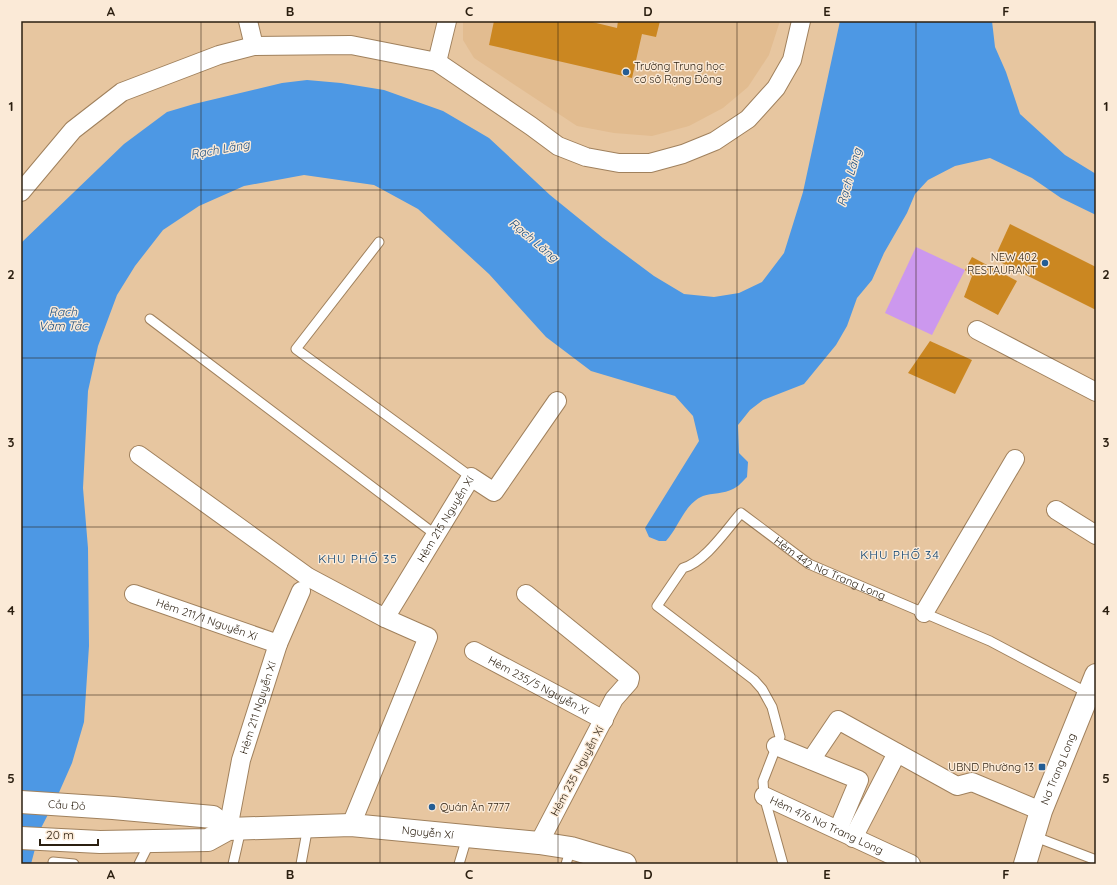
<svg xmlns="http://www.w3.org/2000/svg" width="1117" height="885" font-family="Quicksand,sans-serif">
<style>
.built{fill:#e2bc90}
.green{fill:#cc98ee}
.water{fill:#4d98e4}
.building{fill:#cb8721}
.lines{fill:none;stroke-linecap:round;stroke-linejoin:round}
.lane-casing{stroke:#a0815d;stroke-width:11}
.street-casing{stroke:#a0815d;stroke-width:20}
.secondary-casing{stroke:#a0815d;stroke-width:24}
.lane{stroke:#fff;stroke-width:9}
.street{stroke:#fff;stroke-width:18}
.secondary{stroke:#fff;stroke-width:22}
.grid{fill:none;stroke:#2b1f10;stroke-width:1;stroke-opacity:0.55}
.poi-dot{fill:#245d94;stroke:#fbead7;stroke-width:1.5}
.labels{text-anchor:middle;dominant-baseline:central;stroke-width:3;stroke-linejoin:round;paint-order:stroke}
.poi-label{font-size:11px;fill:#2b1f10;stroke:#fbead7;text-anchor:start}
.street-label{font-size:11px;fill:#2b1f10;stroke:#fbead7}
.water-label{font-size:12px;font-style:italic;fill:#184b7d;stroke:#fbead7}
.neighbourhood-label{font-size:12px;letter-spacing:1px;fill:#043d6e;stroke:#fbead7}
.neatline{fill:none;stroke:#2b1f10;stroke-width:1.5}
.grid-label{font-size:13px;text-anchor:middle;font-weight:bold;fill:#2b1f10}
</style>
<rect width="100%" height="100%" fill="#e7c6a0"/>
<polygon class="built" points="463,21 780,21 769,55 748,87 723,108 689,126 652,136 614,133 577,126 474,58 463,40"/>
<polygon class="green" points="916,247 965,270 932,335 885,313"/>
<path class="water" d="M 840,21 L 992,21 L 995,47 L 1006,72 L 1020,114 L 1065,155 L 1096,174 L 1096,215 L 1061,198 L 1032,178 L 990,158 L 955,166 L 928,180 L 915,194 L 907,213 L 884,253 L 872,280 L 857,298 L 847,326 L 836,345 L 804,384 L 763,400 L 750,410 L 738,425 L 739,453 L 748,462 L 747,477 C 743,481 738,487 733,489 C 724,494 712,493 703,496 C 684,504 679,527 666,541 L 659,541 L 649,537 L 645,528 L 699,441 L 693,416 L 675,396 L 591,371 L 546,337 L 489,274 L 418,209 L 374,185 L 304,175 L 244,186 L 199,206 L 163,230 L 135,266 L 117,295 L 98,346 L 88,391 L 83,488 L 88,548 L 89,646 L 84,722 L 72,763 L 57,797 L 40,830 L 31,864 L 21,864 L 21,243 L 124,144 L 167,112 L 194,104 L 282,83 L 307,80 L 341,83 L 384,90 L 443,111 L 489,138 L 550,195 L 603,238 L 654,276 L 684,294 L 714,297 L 739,293 L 762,282 L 784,253 L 803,192 Z"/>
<g class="building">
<polygon points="494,21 588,21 617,28 618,21 660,21 656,37 642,34 632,78 489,45"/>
<polygon points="1010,224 1096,267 1096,310 994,259"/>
<polygon points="972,257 1017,281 998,315 964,297 972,276 965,270"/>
<polygon points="930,341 972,360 955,394 908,373"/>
</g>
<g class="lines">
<defs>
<g id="lane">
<polyline points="379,242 296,349 471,477"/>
<polyline points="150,319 436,535"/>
<polyline points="1033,836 1096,860"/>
<polyline points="53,862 74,864"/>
<polyline points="139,864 150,842"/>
<polyline points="233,864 241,829"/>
<polyline points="301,864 308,826"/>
<polyline points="459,864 467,837"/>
<polyline points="566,864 571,848"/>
<path id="s1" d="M 783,864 L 764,796 L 763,781 L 780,737 L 772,707 L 762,689 L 754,680 L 657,606 L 683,568 C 705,562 726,530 741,513 L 809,564 L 990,641 L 1088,693"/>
</g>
<g id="street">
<polyline points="248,21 254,46"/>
<polyline points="437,62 447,21"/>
<polyline points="21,192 73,130 122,92 219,55 254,46 351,45 437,62 531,126 558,146 586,157 619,163 650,163 683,154 715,141 748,119 776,88 792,60 801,21"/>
<polyline points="977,330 1096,392"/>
<polyline points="139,455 308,577 385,618"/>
<polyline points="1056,510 1096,535"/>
<path id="s2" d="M 134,594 L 278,644"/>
<polyline points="526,594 630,678 629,682 614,699 539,843"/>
<polyline points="924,613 1015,459"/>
<path id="s3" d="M 474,651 L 604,720"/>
<polyline points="776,746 859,780 838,830"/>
<polyline points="811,760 838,720 957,786 972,782 1041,811"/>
<path id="s4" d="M 764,796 L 911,864"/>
<path id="s5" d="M 351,825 L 428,637 L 385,618 L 471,477 L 494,492 L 557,401"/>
<path id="s6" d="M 228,829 L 241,760 L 278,644 L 301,591"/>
<polyline points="853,838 897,753"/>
</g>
<g id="secondary">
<path id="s7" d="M 21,802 L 113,808 L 213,817 L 228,829"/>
<path id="s8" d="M 21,838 L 100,842 L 208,840 L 228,829 L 351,825 L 539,843 L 571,848 L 625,864"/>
<path id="s9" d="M 1025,864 L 1041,811 L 1096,675"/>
</g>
</defs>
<use href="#lane" class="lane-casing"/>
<use href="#street" class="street-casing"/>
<use href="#secondary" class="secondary-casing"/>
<use href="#lane" class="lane"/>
<use href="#street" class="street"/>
<use href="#secondary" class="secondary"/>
</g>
<path class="grid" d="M 201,21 L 201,864M 380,21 L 380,864M 558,21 L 558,864M 737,21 L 737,864M 916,21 L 916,864M 21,190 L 1096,190M 21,358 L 1096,358M 21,527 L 1096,527M 21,695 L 1096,695"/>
<g class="poi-dot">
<circle cx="626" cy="72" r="4"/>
<circle cx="1045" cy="263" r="4"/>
<rect x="1038" y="763" width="8" height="8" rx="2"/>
<circle cx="432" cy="807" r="4"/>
</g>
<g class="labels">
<g class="poi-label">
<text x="634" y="66">Trường Trung học<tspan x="634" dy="13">cơ sở Rạng Đông</tspan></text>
<text x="1037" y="257" text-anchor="end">NEW 402<tspan x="1037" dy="13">RESTAURANT</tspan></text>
<text x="1034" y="767" text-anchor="end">UBND Phường 13</text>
<text x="440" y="807">Quán Ăn 7777</text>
</g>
<g class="street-label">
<text stroke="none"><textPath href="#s5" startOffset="366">Hẻm 215 Nguyễn Xí</textPath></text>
<text stroke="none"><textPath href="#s1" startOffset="551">Hẻm 442 Nơ Trang Long</textPath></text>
<text stroke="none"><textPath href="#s2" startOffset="77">Hẻm 211/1 Nguyễn Xí</textPath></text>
<text stroke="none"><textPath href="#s3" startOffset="73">Hẻm 235/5 Nguyễn Xí</textPath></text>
<text stroke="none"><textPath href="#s6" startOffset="125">Hẻm 211 Nguyễn Xí</textPath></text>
<text stroke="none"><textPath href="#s9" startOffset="101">Nơ Trang Long</textPath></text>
<text transform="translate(577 771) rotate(-62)">Hẻm 235 Nguyễn Xí</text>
<text stroke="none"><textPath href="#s7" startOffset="46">Cầu Đỏ</textPath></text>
<text stroke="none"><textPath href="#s4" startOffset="69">Hẻm 476 Nơ Trang Long</textPath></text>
<text stroke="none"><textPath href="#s8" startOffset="410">Nguyễn Xí</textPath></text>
</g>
<g class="water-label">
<text transform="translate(220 149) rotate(-10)">Rạch Lăng</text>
<text transform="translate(849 177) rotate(-74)">Rạch Lăng</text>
<text transform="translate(534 240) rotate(40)">Rạch Lăng</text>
<text x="63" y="311">Rạch<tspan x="63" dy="14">Vàm Tắc</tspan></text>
</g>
<g class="neighbourhood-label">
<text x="900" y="554">KHU PHỐ 34</text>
<text x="358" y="558">KHU PHỐ 35</text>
</g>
</g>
<rect width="1117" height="885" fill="none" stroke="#fbead7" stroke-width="44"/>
<path d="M40 839v6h58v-6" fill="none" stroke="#2b1f10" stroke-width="2"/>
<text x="46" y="839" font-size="12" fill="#2b1f10" stroke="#fbead7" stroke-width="3" paint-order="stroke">20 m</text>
<rect x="22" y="22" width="1073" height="841" class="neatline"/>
<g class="grid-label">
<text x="111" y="16">A</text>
<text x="290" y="16">B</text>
<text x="469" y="16">C</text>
<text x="648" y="16">D</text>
<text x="827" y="16">E</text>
<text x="1006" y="16">F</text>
<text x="11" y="111">1</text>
<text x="1106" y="111">1</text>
<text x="11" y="279">2</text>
<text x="1106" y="279">2</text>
<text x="11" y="447">3</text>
<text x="1106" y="447">3</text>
<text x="11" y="615">4</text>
<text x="1106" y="615">4</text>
<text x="11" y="783">5</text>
<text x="1106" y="783">5</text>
<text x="111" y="879">A</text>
<text x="290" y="879">B</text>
<text x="469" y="879">C</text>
<text x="648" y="879">D</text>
<text x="827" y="879">E</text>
<text x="1006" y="879">F</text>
</g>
</svg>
